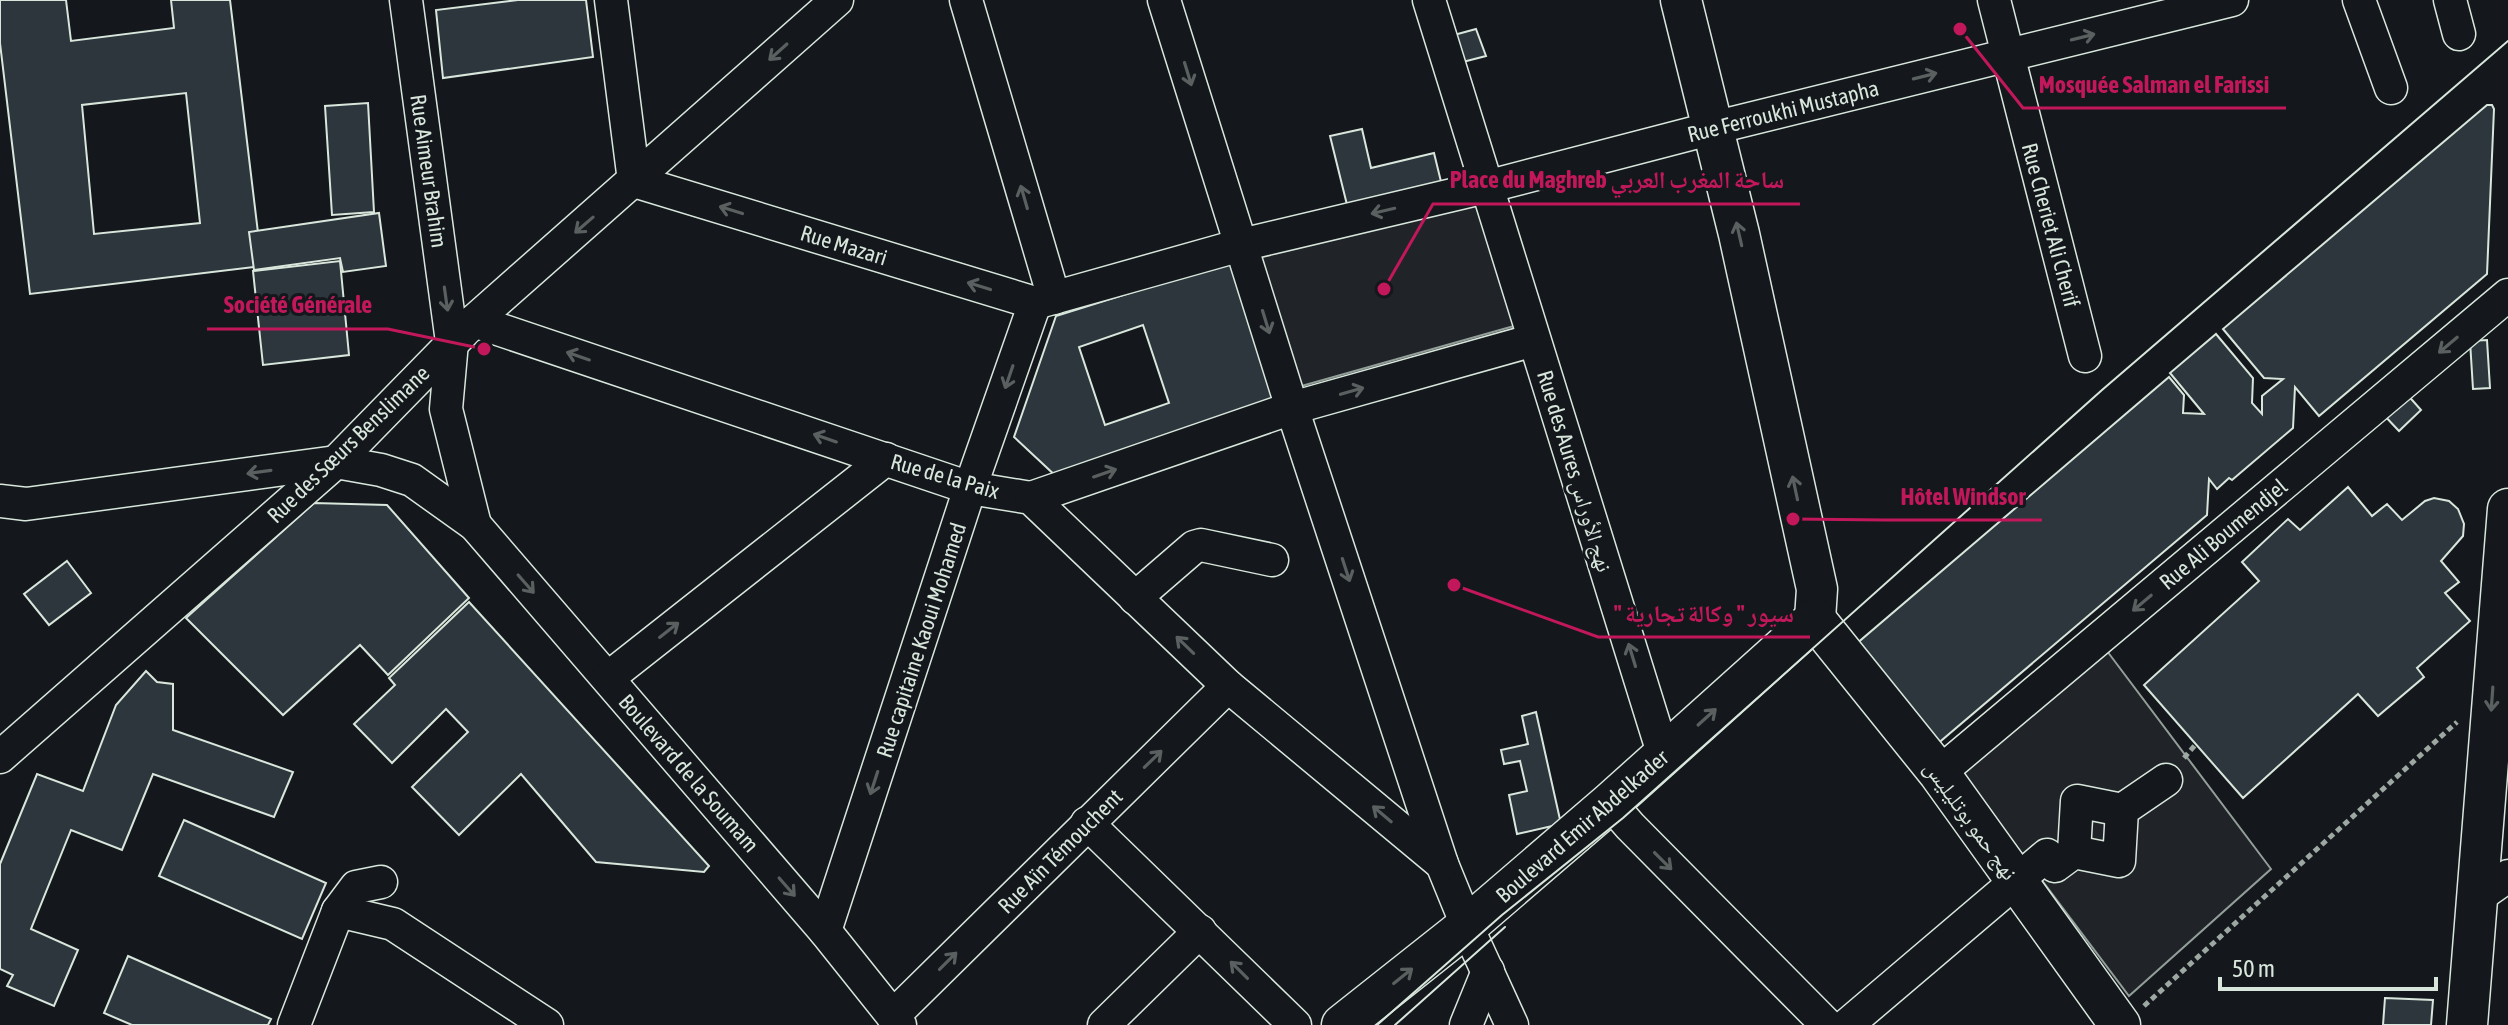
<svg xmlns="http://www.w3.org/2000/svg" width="2508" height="1025" font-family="'Asap Condensed','Noto Naskh Arabic',sans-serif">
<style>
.green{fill:#202428;stroke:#939e99;stroke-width:2}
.building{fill:#2c363c;stroke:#d8e6dc;stroke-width:2;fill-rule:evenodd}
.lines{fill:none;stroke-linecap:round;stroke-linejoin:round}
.minor-casing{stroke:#d8e6dc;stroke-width:35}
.major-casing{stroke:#d8e6dc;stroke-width:43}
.path{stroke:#9da8a2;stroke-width:5;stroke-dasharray:6 4;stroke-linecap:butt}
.minor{stroke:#14181c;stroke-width:32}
.major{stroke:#14181c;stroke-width:40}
.tram{stroke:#d8e6dc;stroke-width:2}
.oneway{stroke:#59605f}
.labels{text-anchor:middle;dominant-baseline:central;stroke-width:6;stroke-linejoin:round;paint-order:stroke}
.street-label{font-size:22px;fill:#d8e6dc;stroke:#14181c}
.leader{fill:none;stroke:#c2185b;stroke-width:3}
.callout-dot{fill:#c2185b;stroke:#14181c;stroke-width:3}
.callout-label{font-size:24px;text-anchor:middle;font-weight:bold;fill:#c2185b;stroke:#14181c;stroke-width:6;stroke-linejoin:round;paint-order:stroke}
</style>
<rect width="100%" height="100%" fill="#14181c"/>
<g class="green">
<polygon points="1475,200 1514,326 1298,387 1253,253"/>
<polygon points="2104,647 2271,869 2129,996 1962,774"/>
</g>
<g class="building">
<path d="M 0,0 L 66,0 L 71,41 L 174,28 L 171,0 L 230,0 L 262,266 L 30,294 L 0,43 ZM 186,93 L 200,223 L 94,234 L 82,105 Z"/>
<polygon points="518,0 586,0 593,57 443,78 436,10"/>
<polygon points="1476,29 1486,56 1451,65 1443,38"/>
<polygon points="368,103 374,212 332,215 325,106"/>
<polygon points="2487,105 2492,105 2494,109 2487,274 2319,416 2295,387 2293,428 2232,480 2229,478 2217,489 2209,479 2207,515 1929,751 1848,651 2169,377 2184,395 2183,413 2204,414 2170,373 2216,334 2253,378 2252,403 2262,414 2262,396 2283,379 2264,378 2223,329"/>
<polygon points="1362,129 1371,168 1434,153 1445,198 1351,221 1330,136"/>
<polygon points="379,213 386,266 343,272 340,258 254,270 249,232"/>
<polygon points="340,261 349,355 263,365 253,271"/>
<path d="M 1232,261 L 1279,406 L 1058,478 L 1014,437 L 1056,316 ZM 1143,325 L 1169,403 L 1105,425 L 1079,347 Z"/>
<polygon points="2487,340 2490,388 2473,389 2470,341"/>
<polygon points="2405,392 2421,410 2399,431 2382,413"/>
<polygon points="2348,487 2372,516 2387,504 2402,520 2425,501 2434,498 2449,501 2458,509 2464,524 2463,536 2441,561 2459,582 2445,593 2470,621 2417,668 2424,677 2378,716 2358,694 2243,798 2144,685 2259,581 2242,562 2288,519 2300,530"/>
<polygon points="314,503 387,505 469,598 388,675 360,645 283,715 186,618"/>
<polygon points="67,561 91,593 49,625 24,594"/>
<polygon points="469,602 709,866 704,872 596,862 521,774 459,835 412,787 468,732 446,709 392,763 354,724 395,685 389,678"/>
<polygon points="146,671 157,682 173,684 173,730 293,772 274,817 153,774 122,850 71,830 31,929 78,950 54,1006 7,986 13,975 0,969 0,864 37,774 83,791 116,705"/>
<polygon points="1536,712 1561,824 1517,834 1509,795 1527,791 1520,761 1504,764 1501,750 1528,744 1522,716"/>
<polygon points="184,820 326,883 302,939 159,876"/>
<polygon points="128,956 271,1019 268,1025 132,1025 104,1013"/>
<polygon points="2385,998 2433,1000 2431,1025 2383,1025"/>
</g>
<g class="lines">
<defs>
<g id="minor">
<polyline points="406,0 452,342 446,409 475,525"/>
<polyline points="611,0 634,181 1035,303 1241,245 1486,187 1713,128 2232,0"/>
<polyline points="966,0 1054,298"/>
<polyline points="1164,0 1292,408 1442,864 1473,940 1512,1025"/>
<polyline points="1429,0 1664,756"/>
<polyline points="1994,0 2085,356"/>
<polyline points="2359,0 2391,88"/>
<polyline points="2450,0 2459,34"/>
<polyline points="474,321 970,488 1031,498 1228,686 1442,864"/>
<polyline points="1031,498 1292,408 1534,340"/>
<polyline points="0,501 26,504 336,462 381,470 412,480 475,525 825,931 900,1025"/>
<polyline points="1135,598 1194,547 1201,545 1272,560"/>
<polyline points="608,678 886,459"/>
<polyline points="0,757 336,462 474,321 837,0"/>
<polyline points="1939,773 2508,295"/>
<polyline points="1610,803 1630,826 1827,1025"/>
<polyline points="1087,823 1295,1025"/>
<polyline points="2074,852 2077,801 2122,810"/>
<polyline points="2478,897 2508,876"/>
<polyline points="338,911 393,924 547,1025"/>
<polyline points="825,931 970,488 1035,303"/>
<polyline points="893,1016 1228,686"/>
<polyline points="294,1025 338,911 356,887 381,882"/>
<polyline points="1104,1025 1200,931"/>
<polyline points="1466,1025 1488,971"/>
<polyline points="1847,1025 2047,855 2055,866 2074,852 2119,861 2122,810 2166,780"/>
</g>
<g id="major">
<polyline points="1681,0 1739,234 1817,589 1815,619"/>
<polyline points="1815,619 1939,773 2120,1025"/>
<polyline points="1342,1025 1467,926 1610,803 1815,619"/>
<polyline points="2467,1025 2508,509"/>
</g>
</defs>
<use href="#minor" class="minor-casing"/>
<use href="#major" class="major-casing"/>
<g class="path">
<polyline points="2184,758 2196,744"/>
<polyline points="2144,1006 2457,722"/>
</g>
<use href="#minor" class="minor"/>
<use href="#major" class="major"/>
<g class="tram">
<polyline points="1377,1025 1502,915 1623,818 2102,390 2508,41"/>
<polyline points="1395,1025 1505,927"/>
</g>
</g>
<defs><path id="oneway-shaft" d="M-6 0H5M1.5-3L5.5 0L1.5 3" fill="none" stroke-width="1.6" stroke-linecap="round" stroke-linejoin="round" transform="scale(2)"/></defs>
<g class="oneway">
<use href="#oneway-shaft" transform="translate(2083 37) rotate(-14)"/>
<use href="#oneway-shaft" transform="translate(778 52) rotate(138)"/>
<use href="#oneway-shaft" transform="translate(1188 74) rotate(73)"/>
<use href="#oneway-shaft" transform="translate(1925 76) rotate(-14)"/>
<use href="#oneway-shaft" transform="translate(1024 197) rotate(-106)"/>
<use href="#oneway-shaft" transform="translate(731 210) rotate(-163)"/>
<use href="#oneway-shaft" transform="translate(1383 211) rotate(167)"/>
<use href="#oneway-shaft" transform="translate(584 225) rotate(139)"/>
<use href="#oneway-shaft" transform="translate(1739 234) rotate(-103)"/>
<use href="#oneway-shaft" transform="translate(979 286) rotate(-163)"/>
<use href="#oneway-shaft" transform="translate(446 299) rotate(82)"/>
<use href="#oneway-shaft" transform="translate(1266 322) rotate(73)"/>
<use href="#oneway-shaft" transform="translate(2448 345) rotate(140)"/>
<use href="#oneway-shaft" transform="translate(578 356) rotate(-161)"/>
<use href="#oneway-shaft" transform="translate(1009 377) rotate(109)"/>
<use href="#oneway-shaft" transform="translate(1352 391) rotate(-16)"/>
<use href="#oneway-shaft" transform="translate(825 438) rotate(-161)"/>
<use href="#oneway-shaft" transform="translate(259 472) rotate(172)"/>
<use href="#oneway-shaft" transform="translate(1105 473) rotate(-19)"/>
<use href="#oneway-shaft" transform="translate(1795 488) rotate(-102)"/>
<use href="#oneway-shaft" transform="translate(1346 570) rotate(72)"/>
<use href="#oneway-shaft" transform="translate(526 584) rotate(49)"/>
<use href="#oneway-shaft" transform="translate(2142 603) rotate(140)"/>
<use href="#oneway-shaft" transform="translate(669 630) rotate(-38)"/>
<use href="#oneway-shaft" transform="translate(1185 645) rotate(-136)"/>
<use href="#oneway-shaft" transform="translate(1632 655) rotate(-107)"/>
<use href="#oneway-shaft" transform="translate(2492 699) rotate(94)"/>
<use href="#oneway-shaft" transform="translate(1707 717) rotate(-42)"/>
<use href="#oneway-shaft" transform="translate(1153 759) rotate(-44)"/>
<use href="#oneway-shaft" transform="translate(874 783) rotate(108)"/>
<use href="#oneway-shaft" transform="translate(1382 814) rotate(-140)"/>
<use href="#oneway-shaft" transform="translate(1663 861) rotate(45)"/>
<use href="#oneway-shaft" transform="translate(787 887) rotate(49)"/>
<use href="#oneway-shaft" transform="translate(948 961) rotate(-45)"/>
<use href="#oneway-shaft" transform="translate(1239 970) rotate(-135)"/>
<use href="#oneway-shaft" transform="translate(1403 976) rotate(-39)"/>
</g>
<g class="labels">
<g class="street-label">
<text transform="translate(1783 111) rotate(-14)">Rue Ferroukhi Mustapha</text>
<text transform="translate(429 171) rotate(82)">Rue Aimeur Brahim</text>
<text transform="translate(2051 225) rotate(75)">Rue Cheriet Ali Cherif</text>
<text transform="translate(844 245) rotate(17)">Rue Mazari</text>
<text transform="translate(348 444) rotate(-44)">Rue des Sœurs Benslimane</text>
<text transform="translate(1575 471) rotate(73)">Rue des Aures نهج الأوراس</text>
<text transform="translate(945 476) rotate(16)">Rue de la Paix</text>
<text transform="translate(2223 534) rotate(-40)">Rue Ali Boumendjel</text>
<text transform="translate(921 640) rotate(-72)">Rue capitaine Kaoui Mohamed</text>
<text transform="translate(689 773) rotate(49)">Boulevard de la Soumam</text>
<text transform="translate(1971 820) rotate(54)">نهج حمو بوتليليس</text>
<text transform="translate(1582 826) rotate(-41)">Boulevard Emir Abdelkader</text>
<text transform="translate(1060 851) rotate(-45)">Rue Aïn Témouchent</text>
</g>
</g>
<path class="leader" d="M1960 29L2023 108H2286M1384 289L1433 204H1800M484 349L388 329H207M1793 519L1885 520H2042M1454 585L1598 637H1810"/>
<g class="callout-dot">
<circle cx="1960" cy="29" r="8"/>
<circle cx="1384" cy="289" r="8"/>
<circle cx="484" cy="349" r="8"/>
<circle cx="1793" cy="519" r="8"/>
<circle cx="1454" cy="585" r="8"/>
</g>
<g class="callout-label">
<text x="2154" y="93">Mosquée Salman el Farissi</text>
<text x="1617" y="188">Place du Maghreb ساحة المغرب العربي</text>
<text x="298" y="313">Société Générale</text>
<text x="1963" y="505">Hôtel Windsor</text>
<text x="1704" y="622">" سيور " وكالة تجارية</text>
</g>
<path d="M2220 977v12h216v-12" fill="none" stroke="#d8e6dc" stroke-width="4"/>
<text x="2232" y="977" font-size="24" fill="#d8e6dc" stroke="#14181c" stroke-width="6" paint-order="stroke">50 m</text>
</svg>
